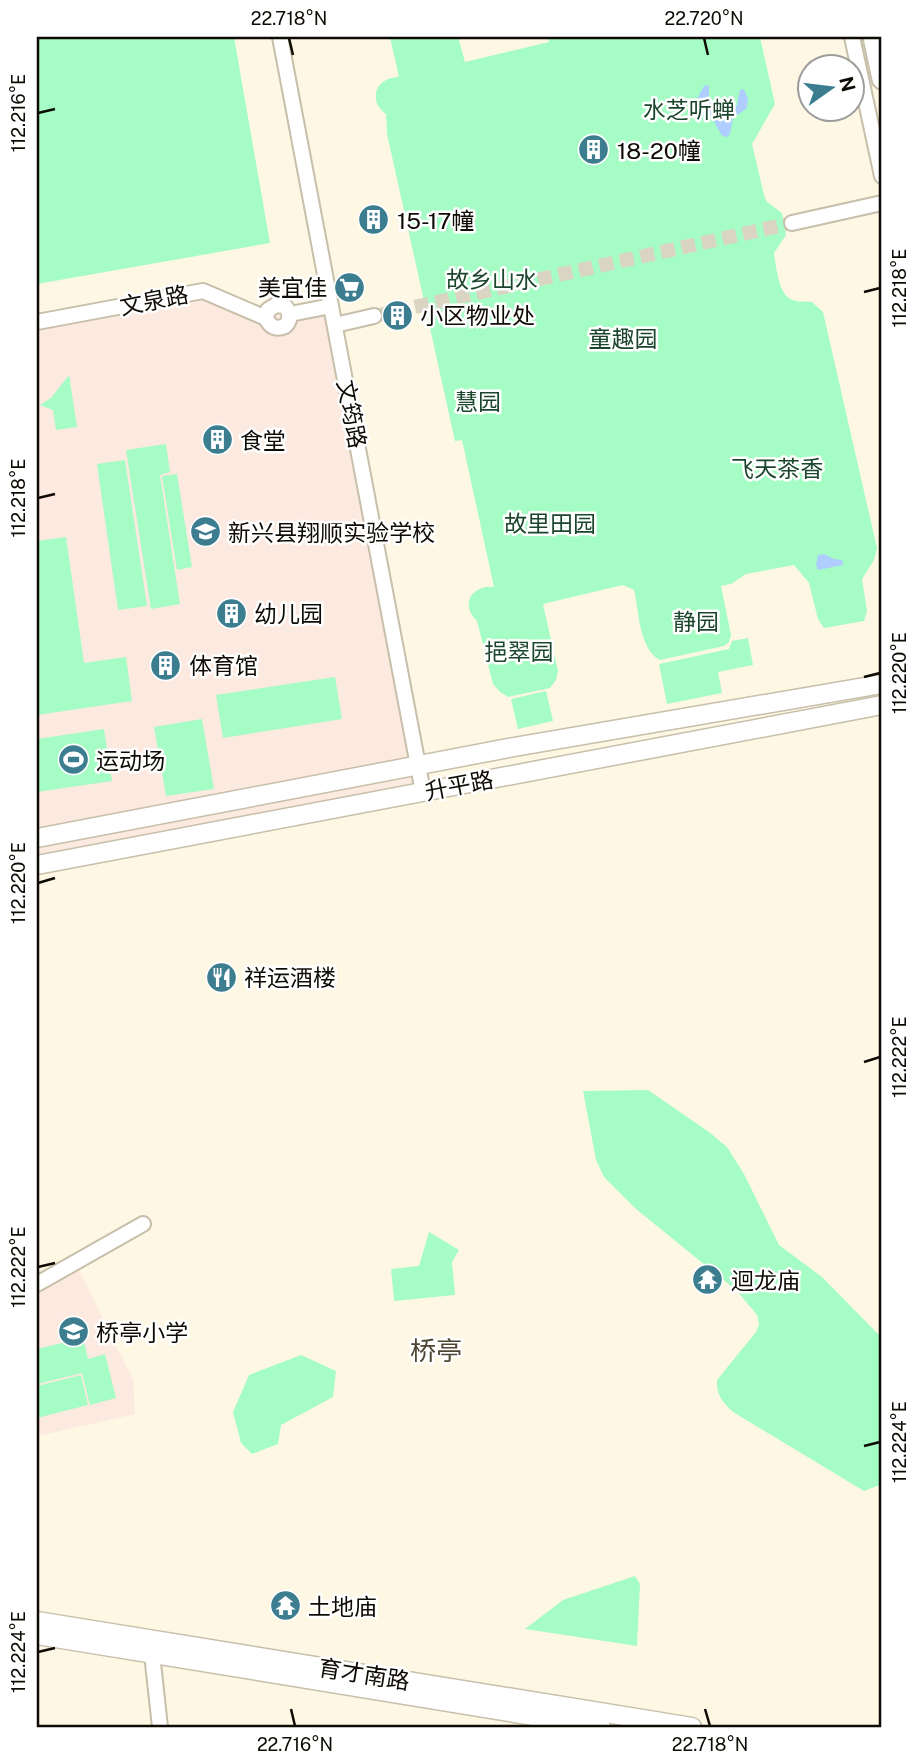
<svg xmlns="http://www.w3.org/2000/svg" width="919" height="1764" font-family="'Public Sans','Noto Sans SC',sans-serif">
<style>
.education{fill:#fce9e0}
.green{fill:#a5fcc4}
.water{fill:#afcdff}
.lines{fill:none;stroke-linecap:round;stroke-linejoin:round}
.minor-tunnel{stroke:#dad4c3;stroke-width:14;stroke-dasharray:14 7;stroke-linecap:butt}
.minor-casing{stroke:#c7bfa9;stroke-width:18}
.tertiary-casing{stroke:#c7bfa9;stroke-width:21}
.secondary-casing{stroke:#c7bfa9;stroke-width:23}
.minor{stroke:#fff;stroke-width:14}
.tertiary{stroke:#fff;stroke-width:18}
.secondary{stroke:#fff;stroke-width:19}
.ticks{fill:none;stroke:#0e0b05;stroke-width:2.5}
.labels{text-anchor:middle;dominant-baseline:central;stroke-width:5;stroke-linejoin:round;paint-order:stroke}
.park-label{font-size:23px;fill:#1b452c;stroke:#fff}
.poi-label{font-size:23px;fill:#0e0b05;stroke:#fff;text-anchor:start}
.street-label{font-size:23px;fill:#0e0b05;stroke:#fff}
.quarter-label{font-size:26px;fill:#4e4633;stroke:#fff}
.neatline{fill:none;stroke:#0e0b05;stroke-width:2.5}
.ticks-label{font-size:18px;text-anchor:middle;fill:#0e0b05}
</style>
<rect width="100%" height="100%" fill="#fef7e4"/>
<g class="education">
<polygon points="203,291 266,318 331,306 423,792 37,865 37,322"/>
<polygon points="75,1262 133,1380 135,1414 37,1436 37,1284"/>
</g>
<g class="green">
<polygon points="37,37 234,37 270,243 37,284"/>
<path d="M 390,37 L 458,37 L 465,62 L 549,42 L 548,37 L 760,37 L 775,104 L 752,144 L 764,195 L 767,202 L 782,213 L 786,235 L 774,253 C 776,265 778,291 789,298 C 796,303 804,301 812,302 L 823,312 L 877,548 L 874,560 L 862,579 L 867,611 L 864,621 L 824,628 L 818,619 L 809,583 L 794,565 L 746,574 L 731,584 L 721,586 L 731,635 L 729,642 L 724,646 L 660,660 C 639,649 639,611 634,590 L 623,585 L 543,604 L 558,671 L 556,680 L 550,688 L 508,697 L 500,692 L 493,684 L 477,621 C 459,604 473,584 494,587 L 462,440 L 455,441 L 387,134 L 386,114 C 367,100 376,77 399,77 Z"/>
<polygon points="69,375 77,427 56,430 53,410 40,405 51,398"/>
<polygon points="166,444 170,472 160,475 180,604 151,609 126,450"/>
<polygon points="125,460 147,606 118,610 97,464"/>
<polygon points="177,474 192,567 177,570 162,476"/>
<polygon points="66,537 84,663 126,657 132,701 37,715 37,541"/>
<polygon points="748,638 753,665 718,672 722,693 667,704 659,664 729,649 732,641"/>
<polygon points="335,677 342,719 223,738 216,695"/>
<polygon points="546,691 553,721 518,729 511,699"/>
<polygon points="202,719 214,789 166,796 154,727"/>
<polygon points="104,729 112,781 37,792 37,739"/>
<path d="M 648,1090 L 709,1132 L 727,1147 L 744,1174 L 779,1245 L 822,1277 L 882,1338 L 882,1484 L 864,1491 L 733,1412 C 722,1402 716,1394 717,1380 L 756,1332 L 759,1324 L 757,1315 L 737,1291 L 636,1209 L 604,1177 L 596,1160 L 583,1091 Z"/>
<polygon points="429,1232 459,1250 452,1262 455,1295 394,1301 391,1269 419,1266"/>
<polygon points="83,1338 88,1359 105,1354 116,1398 90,1405 82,1373 37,1384 37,1349"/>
<polygon points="301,1355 336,1371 333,1397 281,1425 278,1444 252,1454 241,1443 233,1412 249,1375"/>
<polygon points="81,1375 88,1405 37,1418 37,1386"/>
<polygon points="635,1576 640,1584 637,1646 525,1629 563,1600"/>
</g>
<g class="water">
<path d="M 709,85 L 709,97 L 716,113 L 721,115 C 741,112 736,103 740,90 L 744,89 L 748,99 L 747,108 L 733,118 L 730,134 L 727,137 L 722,136 L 712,118 L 699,105 L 698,97 L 704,86 Z"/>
<polygon points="824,554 834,559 842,560 843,565 818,570 816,565 818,555"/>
</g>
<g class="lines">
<polyline class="minor-tunnel" points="374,316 792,223"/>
<defs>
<g id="minor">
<polyline points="280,37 423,792"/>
<polyline points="852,37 882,176"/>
<polyline points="792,223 882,203"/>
<polyline points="290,314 331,306"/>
<path d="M 37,322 L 203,291 L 266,318 C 270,327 276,330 285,326 C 291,320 291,313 285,306 L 276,305 L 268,310 L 266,318"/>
<polyline points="335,325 374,316"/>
<polyline points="37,1284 143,1224"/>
<polyline points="152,1654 160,1727"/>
</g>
<g id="tertiary">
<polyline points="37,838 514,747 882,684"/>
<polyline points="37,865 882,705"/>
<polyline points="37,1621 692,1727"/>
<polyline points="37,1635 601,1727"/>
</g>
<polyline id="secondary" points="873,37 882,79"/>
</defs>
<use href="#minor" class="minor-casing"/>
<use href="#tertiary" class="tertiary-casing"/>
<use href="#secondary" class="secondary-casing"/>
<use href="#minor" class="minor"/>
<use href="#tertiary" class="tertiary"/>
<use href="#secondary" class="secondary"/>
</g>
<path class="ticks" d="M 289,38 L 293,55M 704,38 L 708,55M 38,113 L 55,109M 864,292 L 880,288M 38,498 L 55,494M 864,677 L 880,673M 38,883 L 55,878M 864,1062 L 880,1057M 38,1267 L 55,1263M 864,1446 L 880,1442M 38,1652 L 55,1648M 291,1709 L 295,1726M 705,1709 L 710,1726"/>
<defs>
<symbol id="building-disc" viewBox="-11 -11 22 22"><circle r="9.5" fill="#3c7e90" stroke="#fff"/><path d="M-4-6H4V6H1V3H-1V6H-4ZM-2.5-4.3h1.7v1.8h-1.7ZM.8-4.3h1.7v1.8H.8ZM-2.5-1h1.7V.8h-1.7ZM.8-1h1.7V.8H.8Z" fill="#fff"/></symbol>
<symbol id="supermarket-disc" viewBox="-11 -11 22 22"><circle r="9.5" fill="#3c7e90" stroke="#fff"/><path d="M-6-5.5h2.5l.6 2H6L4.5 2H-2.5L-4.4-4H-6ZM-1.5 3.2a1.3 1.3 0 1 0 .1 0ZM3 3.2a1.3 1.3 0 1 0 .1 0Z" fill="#fff"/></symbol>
<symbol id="school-disc" viewBox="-11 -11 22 22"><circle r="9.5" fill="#3c7e90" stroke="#fff"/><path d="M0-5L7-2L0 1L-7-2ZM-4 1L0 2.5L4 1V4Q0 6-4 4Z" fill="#fff"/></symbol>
<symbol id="stadium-disc" viewBox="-11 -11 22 22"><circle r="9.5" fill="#3c7e90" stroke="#fff"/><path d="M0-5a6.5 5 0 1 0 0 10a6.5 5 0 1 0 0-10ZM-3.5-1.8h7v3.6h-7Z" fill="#fff"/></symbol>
<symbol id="restaurant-disc" viewBox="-11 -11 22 22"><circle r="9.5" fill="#3c7e90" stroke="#fff"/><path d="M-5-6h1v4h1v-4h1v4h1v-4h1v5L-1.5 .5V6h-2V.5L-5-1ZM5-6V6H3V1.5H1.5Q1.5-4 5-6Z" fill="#fff"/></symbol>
<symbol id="temple-disc" viewBox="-11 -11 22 22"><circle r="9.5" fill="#3c7e90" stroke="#fff"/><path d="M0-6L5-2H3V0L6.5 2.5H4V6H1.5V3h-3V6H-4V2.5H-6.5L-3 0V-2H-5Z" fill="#fff"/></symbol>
</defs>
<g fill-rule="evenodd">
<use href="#building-disc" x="576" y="132" width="35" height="35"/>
<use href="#building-disc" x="356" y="202" width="35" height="35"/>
<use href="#supermarket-disc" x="332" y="270" width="35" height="35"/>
<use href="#building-disc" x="380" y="298" width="35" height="35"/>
<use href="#building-disc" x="200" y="422" width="35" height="35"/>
<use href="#school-disc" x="188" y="514" width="35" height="35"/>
<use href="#building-disc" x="214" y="596" width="35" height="35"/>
<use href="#building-disc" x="148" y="648" width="35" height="35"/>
<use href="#stadium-disc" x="56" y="742" width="35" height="35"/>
<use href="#restaurant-disc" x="204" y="960" width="35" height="35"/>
<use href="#temple-disc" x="690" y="1262" width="35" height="35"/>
<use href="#school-disc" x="56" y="1314" width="35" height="35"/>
<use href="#temple-disc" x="268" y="1588" width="35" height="35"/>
</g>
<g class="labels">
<g class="park-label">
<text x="689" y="109">水芝听蝉</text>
<text x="492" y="279">故乡山水</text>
<text x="623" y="338">童趣园</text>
<text x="478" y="401">慧园</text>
<text x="777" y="468">飞天茶香</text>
<text x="550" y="523">故里田园</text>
<text x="696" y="621">静园</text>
<text x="519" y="651">挹翠园</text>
</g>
<g class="poi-label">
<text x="617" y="150">18-20幢</text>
<text x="397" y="220">15-17幢</text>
<text x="327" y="287" text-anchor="end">美宜佳</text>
<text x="420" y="315">小区物业处</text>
<text x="240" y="440">食堂</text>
<text x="228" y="532">新兴县翔顺实验学校</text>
<text x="254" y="613">幼儿园</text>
<text x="189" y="665">体育馆</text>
<text x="96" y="760">运动场</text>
<text x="244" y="977">祥运酒楼</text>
<text x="731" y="1280">迴龙庙</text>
<text x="96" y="1332">桥亭小学</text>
<text x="308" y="1606">土地庙</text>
</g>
<g class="street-label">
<text transform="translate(154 300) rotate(-11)">文泉路</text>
<text transform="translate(352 414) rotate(79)">文筠路</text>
<text transform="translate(459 785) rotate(-11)">升平路</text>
<text transform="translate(364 1674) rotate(9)">育才南路</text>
</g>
<g class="quarter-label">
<text x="436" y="1350">桥亭</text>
</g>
</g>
<rect width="919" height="1764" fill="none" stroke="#ffffff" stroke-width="77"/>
<g transform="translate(831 88) rotate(76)"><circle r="33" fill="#ffffff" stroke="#9f9d9b" stroke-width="2"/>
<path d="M0-5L12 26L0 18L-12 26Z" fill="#3c7e90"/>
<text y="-10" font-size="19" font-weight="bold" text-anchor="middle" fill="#0e0b05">N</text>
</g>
<rect x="38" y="38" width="842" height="1688" class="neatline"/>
<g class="ticks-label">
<text x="289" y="25">22.718°N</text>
<text x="704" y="25">22.720°N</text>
<text transform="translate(19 113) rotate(-90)" y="6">112.216°E</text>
<text transform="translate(900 288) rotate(-90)" y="6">112.218°E</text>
<text transform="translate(19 498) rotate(-90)" y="6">112.218°E</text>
<text transform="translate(900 673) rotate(-90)" y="6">112.220°E</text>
<text transform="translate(19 883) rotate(-90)" y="6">112.220°E</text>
<text transform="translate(900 1057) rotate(-90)" y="6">112.222°E</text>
<text transform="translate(19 1267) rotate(-90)" y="6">112.222°E</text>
<text transform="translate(900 1442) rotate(-90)" y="6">112.224°E</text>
<text transform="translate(19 1652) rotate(-90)" y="6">112.224°E</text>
<text x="295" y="1751">22.716°N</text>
<text x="710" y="1751">22.718°N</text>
</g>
</svg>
